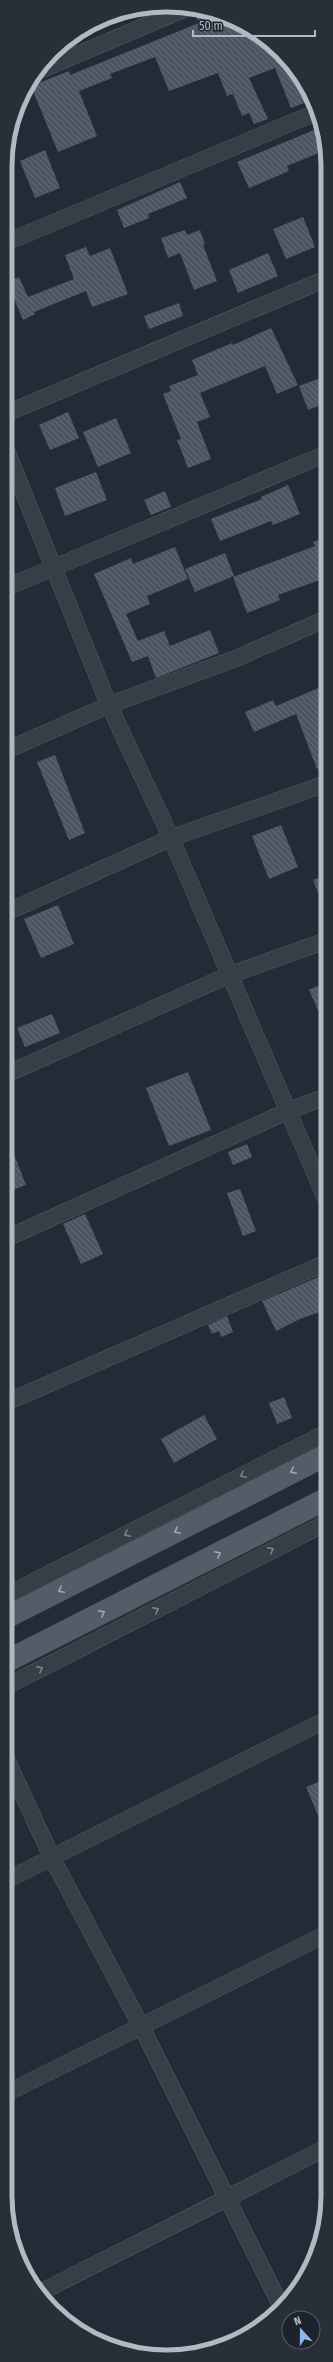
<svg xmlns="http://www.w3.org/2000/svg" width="333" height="2362" font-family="'Fira Sans Condensed',sans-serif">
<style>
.building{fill:url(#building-back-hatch)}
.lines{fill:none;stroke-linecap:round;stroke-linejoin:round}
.street-casing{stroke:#545c65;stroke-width:17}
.primary-casing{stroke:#404750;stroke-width:23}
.street{stroke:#363e47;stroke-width:16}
.primary{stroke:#545d67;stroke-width:22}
.oneway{stroke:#9ea7b1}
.oneway2{stroke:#7a828b}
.rim{fill:none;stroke:#b1b9c3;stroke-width:5}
</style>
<defs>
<pattern id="building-back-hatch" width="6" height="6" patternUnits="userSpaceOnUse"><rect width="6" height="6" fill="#4b5662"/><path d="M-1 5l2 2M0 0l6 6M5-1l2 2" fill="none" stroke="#636c77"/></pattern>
</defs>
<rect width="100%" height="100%" fill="#232c36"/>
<g class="building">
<polygon points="205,13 238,22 246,27 249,36 254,34 261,39 266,51 275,48 281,52 312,100 291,108 275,68 249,78 268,119 254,124 249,113 242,116 233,94 227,96 218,73 169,91 155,57 110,74 112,78 79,91 97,136 58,152 31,86 69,71 70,75 199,23 196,17"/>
<polygon points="321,127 326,150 287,166 289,171 249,188 237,162"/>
<polygon points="45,150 60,188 35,198 20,161"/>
<polygon points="180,182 187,198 148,214 149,218 124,228 117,210"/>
<polygon points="303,217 315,247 286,259 273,229"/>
<polygon points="185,230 187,235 200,230 205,244 203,245 217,281 194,290 180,253 168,258 161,238"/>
<polygon points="86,247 90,256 110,248 128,294 92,307 86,291 34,312 35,314 23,320 7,282 19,277 28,297 74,279 65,255"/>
<polygon points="268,253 278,276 238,293 229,270"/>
<polygon points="179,303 183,316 149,329 144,316"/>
<polygon points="271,328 298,385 277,394 265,366 200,393 210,417 197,422 211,459 188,468 177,440 181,439 163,394 171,391 169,386 198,375 192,360 232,343 233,345"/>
<polygon points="328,375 328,402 308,410 299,386"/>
<polygon points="68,412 79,438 50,450 39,425"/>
<polygon points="116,418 131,453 98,467 83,432"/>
<polygon points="96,472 107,500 65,516 55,488"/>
<polygon points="288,485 300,514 273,525 271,521 220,541 211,519 262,499 261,497"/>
<polygon points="165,491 171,507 151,515 144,500"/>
<polygon points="328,536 328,577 278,595 280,600 247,613 233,577 315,546 313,542"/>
<polygon points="175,547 188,579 147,596 150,604 126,614 138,641 164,631 170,646 210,630 219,653 156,678 148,656 132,662 94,574 131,558 133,564"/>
<polygon points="225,553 234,576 195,592 185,569"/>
<polygon points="328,684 328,765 317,769 296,714 254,732 245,712 273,700 276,706"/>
<polygon points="55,755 85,833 69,840 37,762"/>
<polygon points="281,825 298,867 269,879 252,836"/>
<polygon points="328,874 328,915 327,915 313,880"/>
<polygon points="58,905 74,944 41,958 24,919"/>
<polygon points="328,981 328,1032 309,990"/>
<polygon points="52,1014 60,1033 25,1047 17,1028"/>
<polygon points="188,1072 211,1130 169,1146 146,1088"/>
<polygon points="6,1134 26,1185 5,1193 5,1134"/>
<polygon points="247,1144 252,1157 233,1165 228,1152"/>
<polygon points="240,1189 256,1231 243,1236 227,1193"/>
<polygon points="85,1214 103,1254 81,1264 63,1224"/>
<polygon points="328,1273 328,1309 300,1319 276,1331 262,1301"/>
<polygon points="227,1316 233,1332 221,1337 219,1331 212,1334 208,1325"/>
<polygon points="284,1397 292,1418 277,1424 269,1403"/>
<polygon points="204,1415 217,1439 174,1463 161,1439"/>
<polygon points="328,1778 328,1839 306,1787"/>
</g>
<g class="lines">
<defs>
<g id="street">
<polyline points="41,70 187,8"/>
<polyline points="5,243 317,112"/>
<polyline points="5,414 328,278"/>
<polyline points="5,447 109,705 171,838 328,1204"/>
<polyline points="5,588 328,453"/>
<polyline points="5,751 109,705 237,658 328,618"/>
<polyline points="5,913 171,838 328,783"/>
<polyline points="5,1075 229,975 328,940"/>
<polyline points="5,1239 288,1111 328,1096"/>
<polyline points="5,1403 328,1262"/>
<polyline points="5,1596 328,1432"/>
<polyline points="5,1687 328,1522"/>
<polyline points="5,1756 52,1858 141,2026 281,2306"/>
<polyline points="5,1881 328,1719"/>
<polyline points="5,2094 328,1933"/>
<polyline points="41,2292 328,2147"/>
</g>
<g id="primary">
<polyline points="5,1618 328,1454"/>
<polyline points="5,1662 328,1498"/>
</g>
</defs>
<use href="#street" class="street-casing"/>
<use href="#primary" class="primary-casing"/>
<use href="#street" class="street"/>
<use href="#primary" class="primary"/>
</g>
<defs><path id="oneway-chevron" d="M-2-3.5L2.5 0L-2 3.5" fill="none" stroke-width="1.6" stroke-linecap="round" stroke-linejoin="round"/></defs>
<g class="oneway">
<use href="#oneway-chevron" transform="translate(293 1471) rotate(153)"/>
<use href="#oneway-chevron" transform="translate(177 1531) rotate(153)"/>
<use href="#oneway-chevron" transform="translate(218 1554) rotate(-27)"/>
<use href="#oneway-chevron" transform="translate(61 1590) rotate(153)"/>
<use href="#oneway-chevron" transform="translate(102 1613) rotate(-27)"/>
</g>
<g class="oneway2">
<use href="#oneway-chevron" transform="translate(243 1475) rotate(153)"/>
<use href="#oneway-chevron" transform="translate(127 1534) rotate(153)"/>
<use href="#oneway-chevron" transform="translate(271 1550) rotate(-27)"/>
<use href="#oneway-chevron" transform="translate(156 1610) rotate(-27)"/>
<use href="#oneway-chevron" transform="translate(40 1669) rotate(-27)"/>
</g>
<path d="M0 0H333V2362H0ZM166 12H167A154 154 0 0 1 321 166V2196A154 154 0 0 1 167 2350H166A154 154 0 0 1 12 2196V166A154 154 0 0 1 166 12Z" fill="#282f38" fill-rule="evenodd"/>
<path class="rim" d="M166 12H167A154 154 0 0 1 321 166V2196A154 154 0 0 1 167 2350H166A154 154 0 0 1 12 2196V166A154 154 0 0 1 166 12Z"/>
<g transform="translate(301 2330) rotate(339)"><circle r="19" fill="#1c232c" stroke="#585f68"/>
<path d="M0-3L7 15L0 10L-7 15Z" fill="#8cb5ed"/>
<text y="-6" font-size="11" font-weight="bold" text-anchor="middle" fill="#b1b9c3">N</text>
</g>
<path d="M193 30v6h122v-6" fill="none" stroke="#b1b9c3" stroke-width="2"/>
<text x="199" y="30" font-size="12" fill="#b1b9c3" stroke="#1c232c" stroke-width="3" paint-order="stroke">50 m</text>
</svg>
